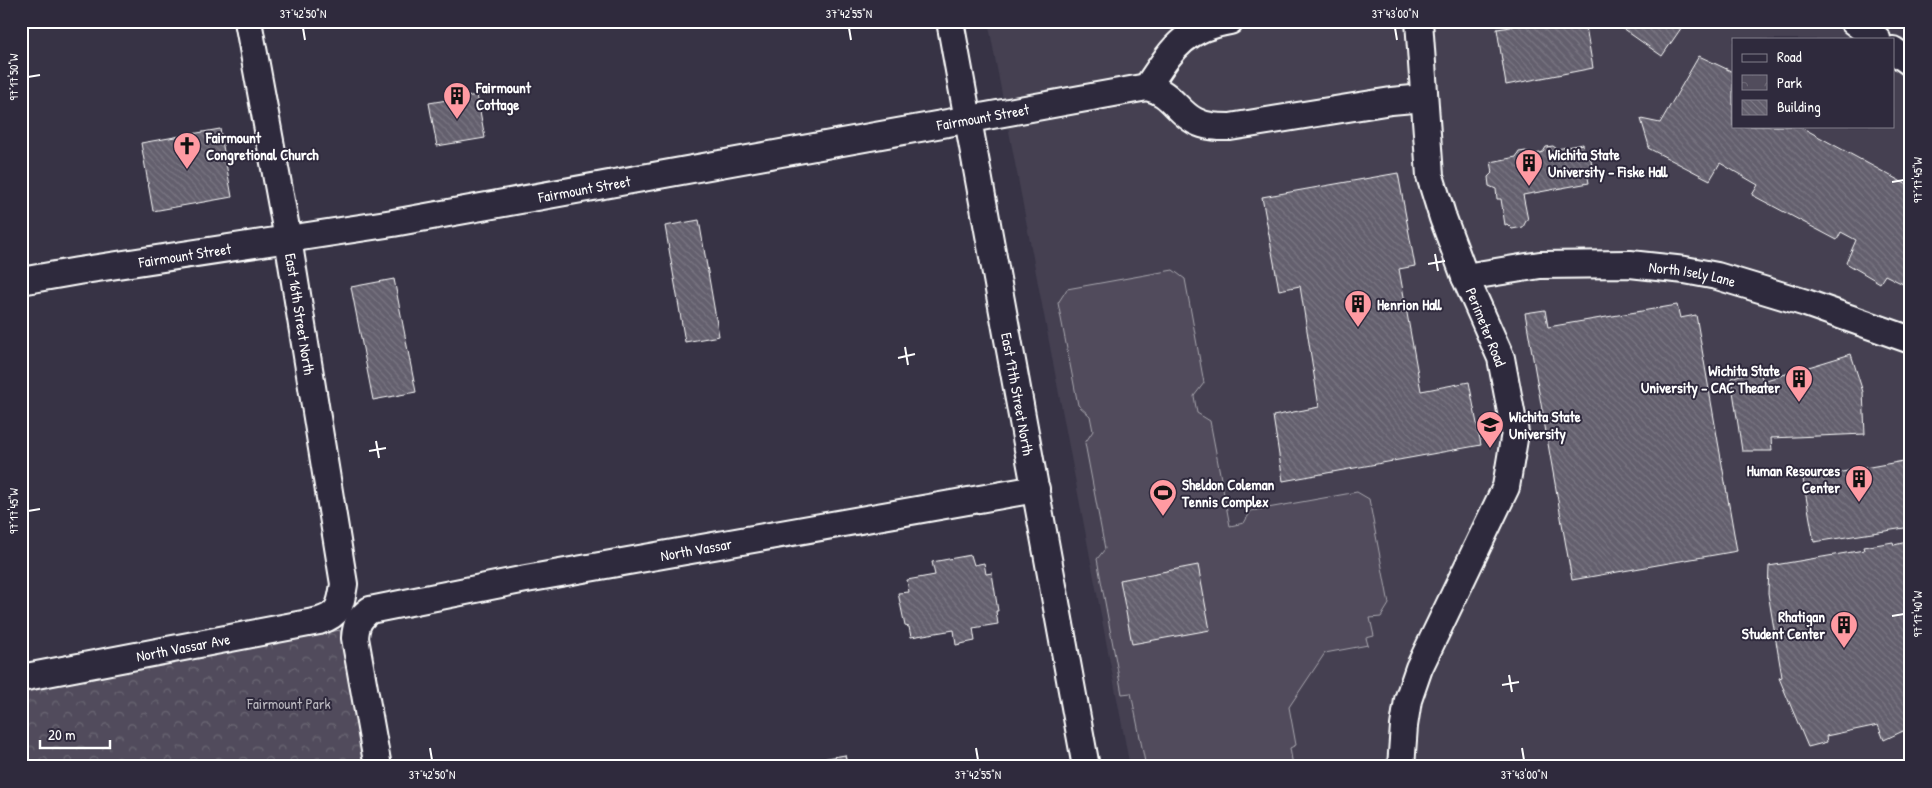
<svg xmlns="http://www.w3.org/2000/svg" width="1932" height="788" font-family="'Patrick Hand',sans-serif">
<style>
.built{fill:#444051;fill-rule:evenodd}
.park{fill:url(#park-crowns);stroke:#a8a6ae}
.pitch{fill:#514c5c;stroke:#a8a6ae}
.building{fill:url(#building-back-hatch);stroke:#fff}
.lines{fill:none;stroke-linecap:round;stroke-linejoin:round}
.minor-casing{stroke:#fff;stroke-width:30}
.minor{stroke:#2f2a3d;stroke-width:26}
.ticks{fill:none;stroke:#fff;stroke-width:2}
.labels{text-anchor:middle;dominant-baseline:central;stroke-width:4;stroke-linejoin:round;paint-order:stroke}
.poi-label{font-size:15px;font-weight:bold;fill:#fff;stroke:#2f2a3d;text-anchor:start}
.street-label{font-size:15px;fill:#fff;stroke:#2f2a3d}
.park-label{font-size:15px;fill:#b9b7be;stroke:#2f2a3d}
.neatline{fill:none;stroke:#fff;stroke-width:2}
.ticks-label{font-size:12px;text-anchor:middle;fill:#fff}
</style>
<defs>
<pattern id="park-crowns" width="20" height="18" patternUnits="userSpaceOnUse" patternTransform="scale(1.25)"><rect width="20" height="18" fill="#514c5c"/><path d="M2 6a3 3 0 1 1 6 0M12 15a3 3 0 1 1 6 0" fill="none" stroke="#6b6774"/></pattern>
<pattern id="building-back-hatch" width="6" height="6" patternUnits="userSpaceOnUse" patternTransform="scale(1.25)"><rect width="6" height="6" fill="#635f6d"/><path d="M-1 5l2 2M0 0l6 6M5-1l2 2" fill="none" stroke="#7a7783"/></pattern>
</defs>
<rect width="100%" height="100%" fill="#373345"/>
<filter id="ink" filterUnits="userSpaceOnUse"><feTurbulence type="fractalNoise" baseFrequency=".02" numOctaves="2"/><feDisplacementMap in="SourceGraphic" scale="10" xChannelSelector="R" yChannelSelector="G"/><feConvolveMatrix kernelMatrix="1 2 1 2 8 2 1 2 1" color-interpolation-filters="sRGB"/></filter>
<g filter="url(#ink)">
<path class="built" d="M 988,21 L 1911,21 L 1911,767 L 1130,767 ZM 1733,39 L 1893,39 L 1893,126 L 1733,126 Z"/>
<polygon class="park" points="340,630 365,767 21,767 21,690"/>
<polygon class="pitch" points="1173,270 1185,279 1204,383 1194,396 1197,413 1210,421 1230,526 1244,523 1251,511 1357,492 1369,499 1389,604 1381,617 1370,618 1374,636 1366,638 1368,645 1325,653 1289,707 1296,745 1290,748 1293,766 1146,767 1131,693 1122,694 1097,559 1105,549 1085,443 1093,431 1090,416 1078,405 1058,303 1067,289"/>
<g class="building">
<polygon points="1516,21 1585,21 1593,68 1506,85 1497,29 1511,27"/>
<polygon points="1612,21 1686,21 1662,56"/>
<polygon points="1699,56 1733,72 1733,126 1799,126 1911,187 1911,288 1885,275 1880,283 1846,263 1856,240 1841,232 1837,240 1754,196 1752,195 1758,185 1720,163 1710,180 1648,148 1649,146 1641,119 1660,123"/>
<polygon points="477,95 485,138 437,146 429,103"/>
<polygon points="220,129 232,197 153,211 141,143"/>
<polygon points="1583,144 1585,156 1591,159 1592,167 1587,172 1589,183 1523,195 1528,220 1526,221 1523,227 1512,229 1507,224 1505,225 1501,199 1497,199 1496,189 1489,186 1488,177 1493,172 1491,162 1516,157 1519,152 1526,151 1530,154 1536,154 1543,152 1546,147 1553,146 1557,149"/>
<polygon points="1398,173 1415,266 1399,269 1421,391 1469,382 1481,445 1283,481 1273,416 1319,407 1300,286 1279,290 1262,197"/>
<polygon points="699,220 719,336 685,342 665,226"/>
<polygon points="394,279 416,392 373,400 351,287"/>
<polygon points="1677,305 1680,318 1696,315 1737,551 1572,580 1525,313 1545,310 1548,327"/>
<polygon points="1851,354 1863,392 1865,434 1771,438 1772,451 1742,451 1731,378 1759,369 1763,381"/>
<polygon points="1909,460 1911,470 1911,527 1814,542 1803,479"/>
<polygon points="1911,541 1911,735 1903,731 1884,740 1878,725 1826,736 1827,742 1808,747 1779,678 1782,677 1768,593 1769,566 1864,550 1863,547 1893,542 1894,545"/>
<polygon points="971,555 974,565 984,563 986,574 992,573 998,611 996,611 998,624 973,628 975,641 956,645 954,630 911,637 909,627 905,626 898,593 909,592 907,580 935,575 932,562"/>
<polygon points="1198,565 1210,630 1132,644 1120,580"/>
<polygon points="845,755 848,767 805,767 804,762"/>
</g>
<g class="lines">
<defs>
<g id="minor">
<path id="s1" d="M 950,21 L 1086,767"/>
<polyline points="1853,21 1877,39"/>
<polyline points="1893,50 1911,63"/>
<path d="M 1147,87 C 1172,50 1182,29 1230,21"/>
<path id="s2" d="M 1465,277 L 1540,265 L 1630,264 L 1685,270 L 1717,276 L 1806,303 L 1911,340"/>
<path id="s3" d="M 21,281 L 78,271 L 393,223 L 1147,87 C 1171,92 1177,112 1195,121 C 1206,127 1218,127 1230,127 L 1391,101 L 1424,98"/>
<path id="s4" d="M 21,678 L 319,621 C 340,615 341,604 344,584 L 288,239 L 248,21"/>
<path id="s5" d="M 378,767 L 355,638 C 356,624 359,618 370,610 L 526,579 L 1036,489"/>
<polyline points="1401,767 1404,726 1408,700 1419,668 1506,487 1515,433 1501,358 1465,277 1443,218 1430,176 1419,21"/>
</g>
</defs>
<use href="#minor" class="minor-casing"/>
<use href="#minor" class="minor"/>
</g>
</g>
<path class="ticks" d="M 303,28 L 305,40M 849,28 L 851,40M 1395,28 L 1397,40M 28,77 L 40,75M 1892,182 L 1904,180M 1435,254 L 1438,271M 1428,264 L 1445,261M 905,347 L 908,365M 898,358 L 915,354M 376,441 L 379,458M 369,451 L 386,448M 28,511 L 40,509M 1892,616 L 1904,614M 1509,675 L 1512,692M 1502,685 L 1519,682M 430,748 L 432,760M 976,748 L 978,760M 1522,748 L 1524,760"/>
<defs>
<symbol id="building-pin" viewBox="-11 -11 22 30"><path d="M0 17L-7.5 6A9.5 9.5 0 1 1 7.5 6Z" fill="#ff9aa2" stroke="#2f2a3d"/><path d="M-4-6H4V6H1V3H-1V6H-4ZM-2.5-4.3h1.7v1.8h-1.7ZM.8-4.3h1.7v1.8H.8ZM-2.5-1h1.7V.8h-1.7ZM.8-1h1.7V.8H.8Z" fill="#111"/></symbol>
<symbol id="church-pin" viewBox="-11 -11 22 30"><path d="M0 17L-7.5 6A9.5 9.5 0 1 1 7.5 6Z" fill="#ff9aa2" stroke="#2f2a3d"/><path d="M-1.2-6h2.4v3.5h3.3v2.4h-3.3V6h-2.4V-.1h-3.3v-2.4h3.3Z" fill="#111"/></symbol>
<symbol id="university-pin" viewBox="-11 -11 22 30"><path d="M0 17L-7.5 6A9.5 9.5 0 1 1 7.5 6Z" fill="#ff9aa2" stroke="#2f2a3d"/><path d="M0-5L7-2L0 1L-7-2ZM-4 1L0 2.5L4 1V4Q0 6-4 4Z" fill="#111"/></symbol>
<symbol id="stadium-pin" viewBox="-11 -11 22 30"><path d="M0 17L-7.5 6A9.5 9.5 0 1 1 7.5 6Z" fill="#ff9aa2" stroke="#2f2a3d"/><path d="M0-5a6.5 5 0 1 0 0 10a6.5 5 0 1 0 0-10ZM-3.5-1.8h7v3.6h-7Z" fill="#111"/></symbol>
</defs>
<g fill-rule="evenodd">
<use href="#building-pin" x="441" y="80" width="32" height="43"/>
<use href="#church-pin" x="171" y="130" width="32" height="43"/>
<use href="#building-pin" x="1513" y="147" width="32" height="43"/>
<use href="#building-pin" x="1342" y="288" width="32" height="43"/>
<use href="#building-pin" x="1783" y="363" width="32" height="43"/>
<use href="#university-pin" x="1474" y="409" width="32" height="43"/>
<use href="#building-pin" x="1843" y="463" width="32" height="43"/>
<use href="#stadium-pin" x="1147" y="477" width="32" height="43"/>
<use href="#building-pin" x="1828" y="609" width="32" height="43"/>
</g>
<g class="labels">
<g class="poi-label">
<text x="476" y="87">Fairmount<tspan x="476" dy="17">Cottage</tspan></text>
<text x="206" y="137">Fairmount<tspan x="206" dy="17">Congretional Church</tspan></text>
<text x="1548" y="154">Wichita State<tspan x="1548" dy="17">University - Fiske Hall</tspan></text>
<text x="1377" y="304">Henrion Hall</text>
<text x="1780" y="370" text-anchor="end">Wichita State<tspan x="1780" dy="17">University - CAC Theater</tspan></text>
<text x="1509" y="416">Wichita State<tspan x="1509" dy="17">University</tspan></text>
<text x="1840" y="470" text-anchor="end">Human Resources<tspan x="1840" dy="17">Center</tspan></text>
<text x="1182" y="484">Sheldon Coleman<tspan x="1182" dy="17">Tennis Complex</tspan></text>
<text x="1825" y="616" text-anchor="end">Rhatigan<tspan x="1825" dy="17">Student Center</tspan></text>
</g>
<g class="street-label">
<text stroke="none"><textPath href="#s3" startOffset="976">Fairmount Street</textPath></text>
<text stroke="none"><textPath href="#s3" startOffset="571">Fairmount Street</textPath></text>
<text stroke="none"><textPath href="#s3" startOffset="166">Fairmount Street</textPath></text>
<text stroke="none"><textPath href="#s2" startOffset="229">North Isely Lane</textPath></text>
<text transform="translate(300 314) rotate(81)">East 16th Street North</text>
<text transform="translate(1486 327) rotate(68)">Perimeter Road</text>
<text stroke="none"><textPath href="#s1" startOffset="379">East 17th Street North</textPath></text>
<text stroke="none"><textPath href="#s5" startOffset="496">North Vassar</textPath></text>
<text stroke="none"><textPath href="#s4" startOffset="165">North Vassar Ave</textPath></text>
</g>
<g class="park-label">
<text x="289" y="703">Fairmount Park</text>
</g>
</g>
<rect width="1932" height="788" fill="none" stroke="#2f2a3d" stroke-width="55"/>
<rect x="1732" y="38" width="162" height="90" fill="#2f2a3d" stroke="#827f8b"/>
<rect x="1742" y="54" width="25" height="8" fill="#2f2a3d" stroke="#827f8b"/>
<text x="1777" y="62" font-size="15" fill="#ffffff">Road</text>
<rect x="1742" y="75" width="25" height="15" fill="url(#park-crowns)" stroke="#827f8b"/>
<text x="1777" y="88" font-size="15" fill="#ffffff">Park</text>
<rect x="1742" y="100" width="25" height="15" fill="url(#building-back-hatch)" stroke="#827f8b"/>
<text x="1777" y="112" font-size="15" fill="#ffffff">Building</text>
<path d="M40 740v8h70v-8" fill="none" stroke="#ffffff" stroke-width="2.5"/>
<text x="48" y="740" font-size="15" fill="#ffffff" stroke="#2f2a3d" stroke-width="4" paint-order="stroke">20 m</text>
<rect x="28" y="28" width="1876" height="732" class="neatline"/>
<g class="ticks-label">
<text x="303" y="18">37°42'50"N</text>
<text x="849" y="18">37°42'55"N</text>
<text x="1395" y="18">37°43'00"N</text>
<text transform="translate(14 77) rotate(-90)" y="4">97°17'50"W</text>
<text transform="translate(1918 180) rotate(-90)" y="4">97°17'45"W</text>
<text transform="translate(14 511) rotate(-90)" y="4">97°17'45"W</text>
<text transform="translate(1918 614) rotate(-90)" y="4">97°17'40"W</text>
<text x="432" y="779">37°42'50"N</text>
<text x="978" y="779">37°42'55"N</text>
<text x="1524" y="779">37°43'00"N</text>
</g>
</svg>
